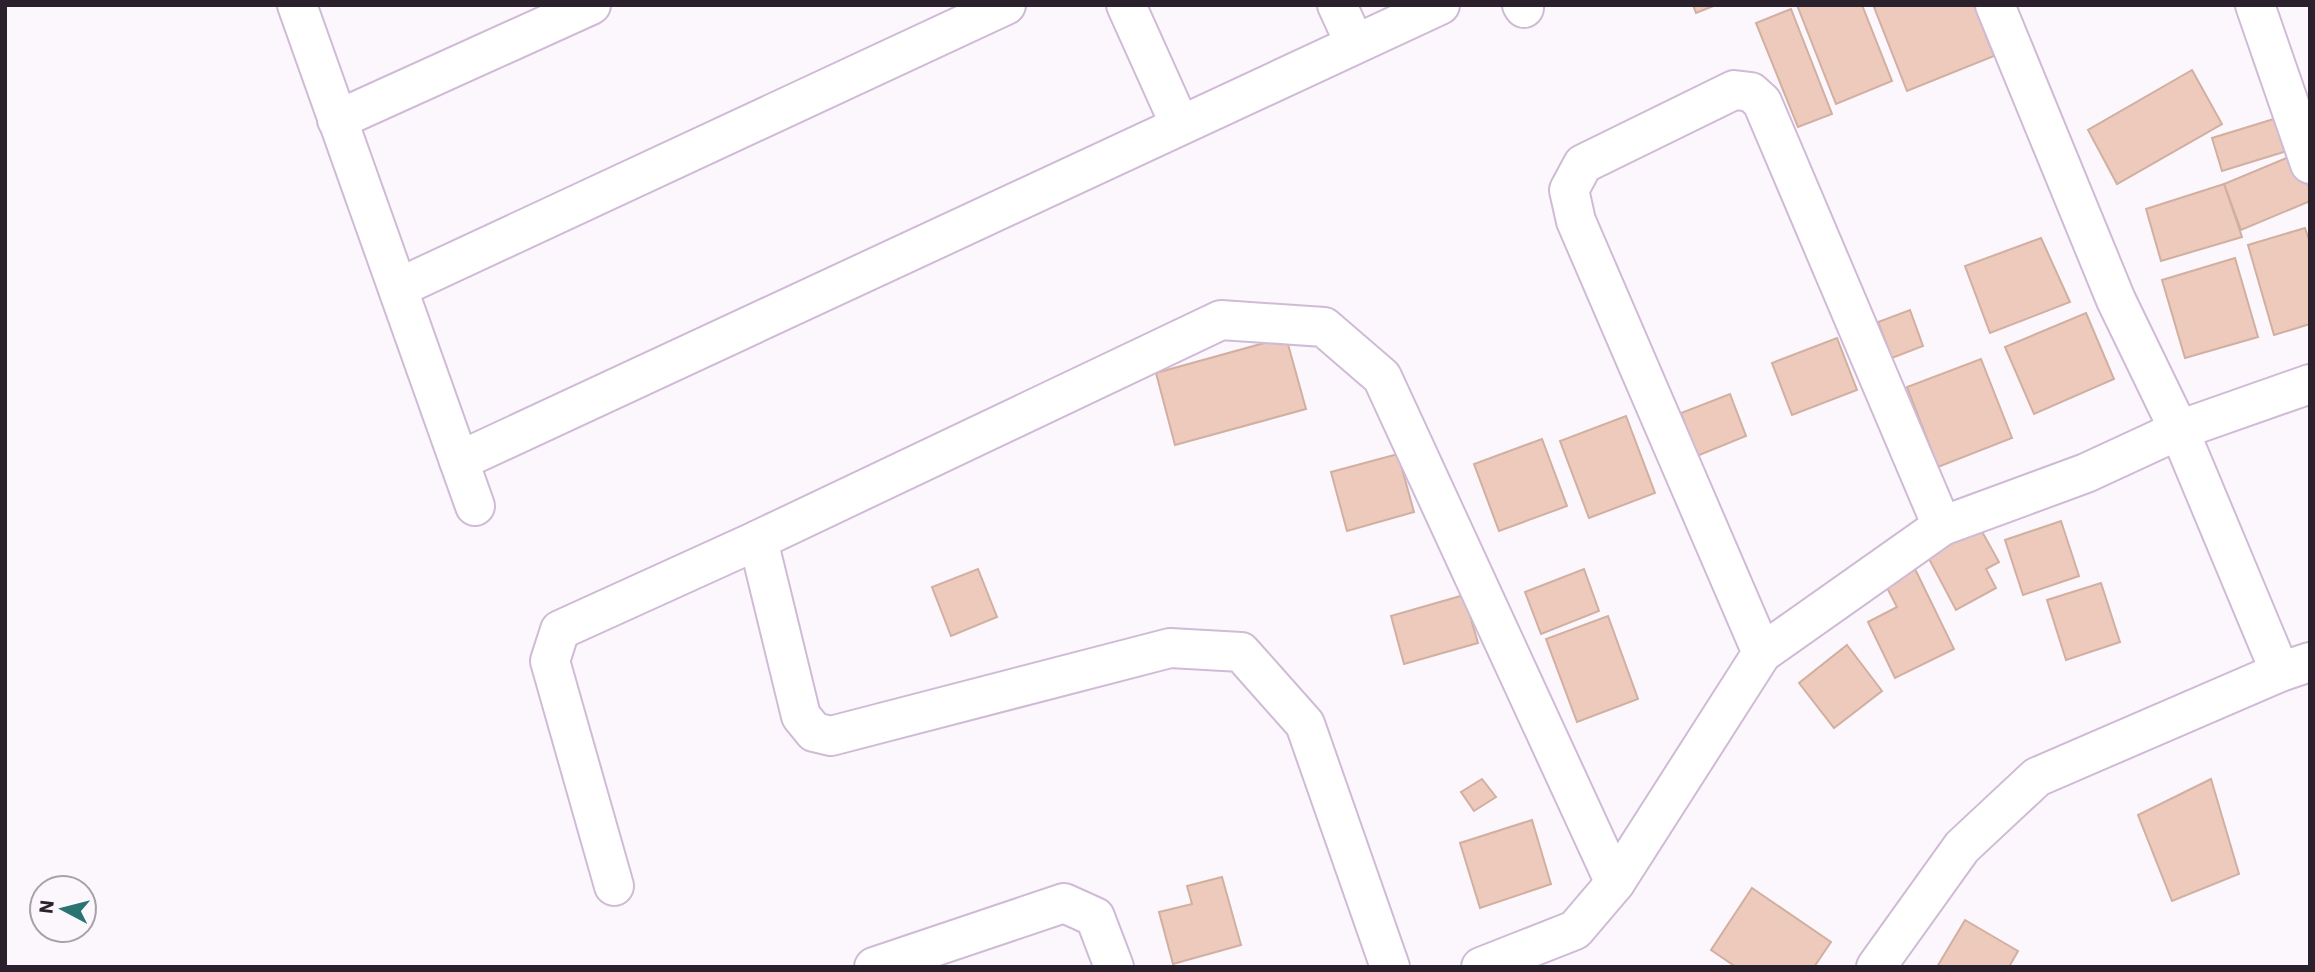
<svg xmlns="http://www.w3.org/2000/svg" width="2315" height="972" font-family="'IBM Plex Sans',sans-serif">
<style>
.building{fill:#edcabc;stroke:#d1afa1;stroke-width:2}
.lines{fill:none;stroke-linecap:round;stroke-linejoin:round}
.street-casing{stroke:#d0bbd6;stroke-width:42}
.street{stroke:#fff;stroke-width:38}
</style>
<rect width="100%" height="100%" fill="#fcf7fd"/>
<g class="building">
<polygon points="1693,5 1716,5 1696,13"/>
<polygon points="1797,5 1862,5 1892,81 1836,104"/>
<polygon points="1879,5 1974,5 1994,56 1907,91 1874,7"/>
<polygon points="1791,9 1832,114 1798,127 1756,23"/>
<polygon points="2192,70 2222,124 2117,184 2088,130"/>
<polygon points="2277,118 2287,151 2222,171 2212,138"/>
<polygon points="2296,154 2310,190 2310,201 2241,230 2224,184"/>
<polygon points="2224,184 2242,237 2161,261 2146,209"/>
<polygon points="2305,228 2310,243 2310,324 2274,335 2248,245"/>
<polygon points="2041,238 2070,302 1990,333 1965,266"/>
<polygon points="2235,258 2258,337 2185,358 2162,280"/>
<polygon points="1910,310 1923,346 1892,358 1878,322"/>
<polygon points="2086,313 2114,379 2034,414 2005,347"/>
<polygon points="1286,337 1306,409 1175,445 1156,373"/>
<polygon points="1837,338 1857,390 1792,415 1772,363"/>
<polygon points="1981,359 2012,438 1938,467 1907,387"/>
<polygon points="1730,394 1746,436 1697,456 1681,413"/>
<polygon points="1626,416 1655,493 1589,518 1560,441"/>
<polygon points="1542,439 1567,506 1499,531 1474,464"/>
<polygon points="1398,454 1414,512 1347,531 1331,472"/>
<polygon points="2061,521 2079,576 2023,595 2005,540"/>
<polygon points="1980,528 1999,562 1986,569 1996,588 1956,610 1928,557"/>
<polygon points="978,569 997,617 951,636 932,587"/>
<polygon points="1584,569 1599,611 1541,634 1525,592"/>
<polygon points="1915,569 1954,649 1895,678 1868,622 1897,607 1885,584"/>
<polygon points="2101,583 2120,642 2066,660 2047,600"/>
<polygon points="1464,595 1478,643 1404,664 1391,616"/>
<polygon points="1608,616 1638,699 1577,722 1546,639"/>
<polygon points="1847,645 1882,691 1834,728 1799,683"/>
<polygon points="1482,779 1496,797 1474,811 1461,792"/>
<polygon points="2211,779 2239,874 2172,901 2138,815"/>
<polygon points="1532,820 1551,884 1480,908 1460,843"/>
<polygon points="1222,877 1241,945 1173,964 1159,912 1192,904 1187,886"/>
<polygon points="1752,888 1831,942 1814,967 1736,967 1711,950"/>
<polygon points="1965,920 2018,951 2009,967 1937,967"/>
</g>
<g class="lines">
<defs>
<g id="street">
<polyline points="297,5 475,506"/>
<polyline points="1126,5 1180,125"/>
<polyline points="1337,5 1355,44"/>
<polyline points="1522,5 1524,8"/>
<polyline points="1995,5 2116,300 2179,430 2280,672"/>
<polyline points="2255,5 2310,164"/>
<polyline points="337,120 591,5"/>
<polyline points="398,288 1006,5"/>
<polyline points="459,461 1440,5"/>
<polyline points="1762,653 1942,526"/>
<polyline points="614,886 550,661 560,630 758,540"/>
<polyline points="874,967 1064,903 1095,917 1114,967"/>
<polyline points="1390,967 1305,724 1241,652 1170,648 831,736 814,732 801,716 758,540 1221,320 1324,327 1382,377 1615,883 1762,653 1576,221 1569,190 1583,164 1734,90 1751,92 1762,102 1942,526 2086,473 2179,430 2310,384"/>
<polyline points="1481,967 1575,930 1615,883"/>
<polyline points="1876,967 1962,847 2037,777 2280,672 2310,662"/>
</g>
</defs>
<use href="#street" class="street-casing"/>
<use href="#street" class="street"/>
</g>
<rect width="2315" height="972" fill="none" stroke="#2a212c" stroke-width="14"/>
<g transform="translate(63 909) rotate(277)"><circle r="33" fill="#fcf7fd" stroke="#a8a1a9" stroke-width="2"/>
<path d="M0-5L12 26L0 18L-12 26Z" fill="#297371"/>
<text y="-10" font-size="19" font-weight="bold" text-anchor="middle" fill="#2a212c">N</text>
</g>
</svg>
